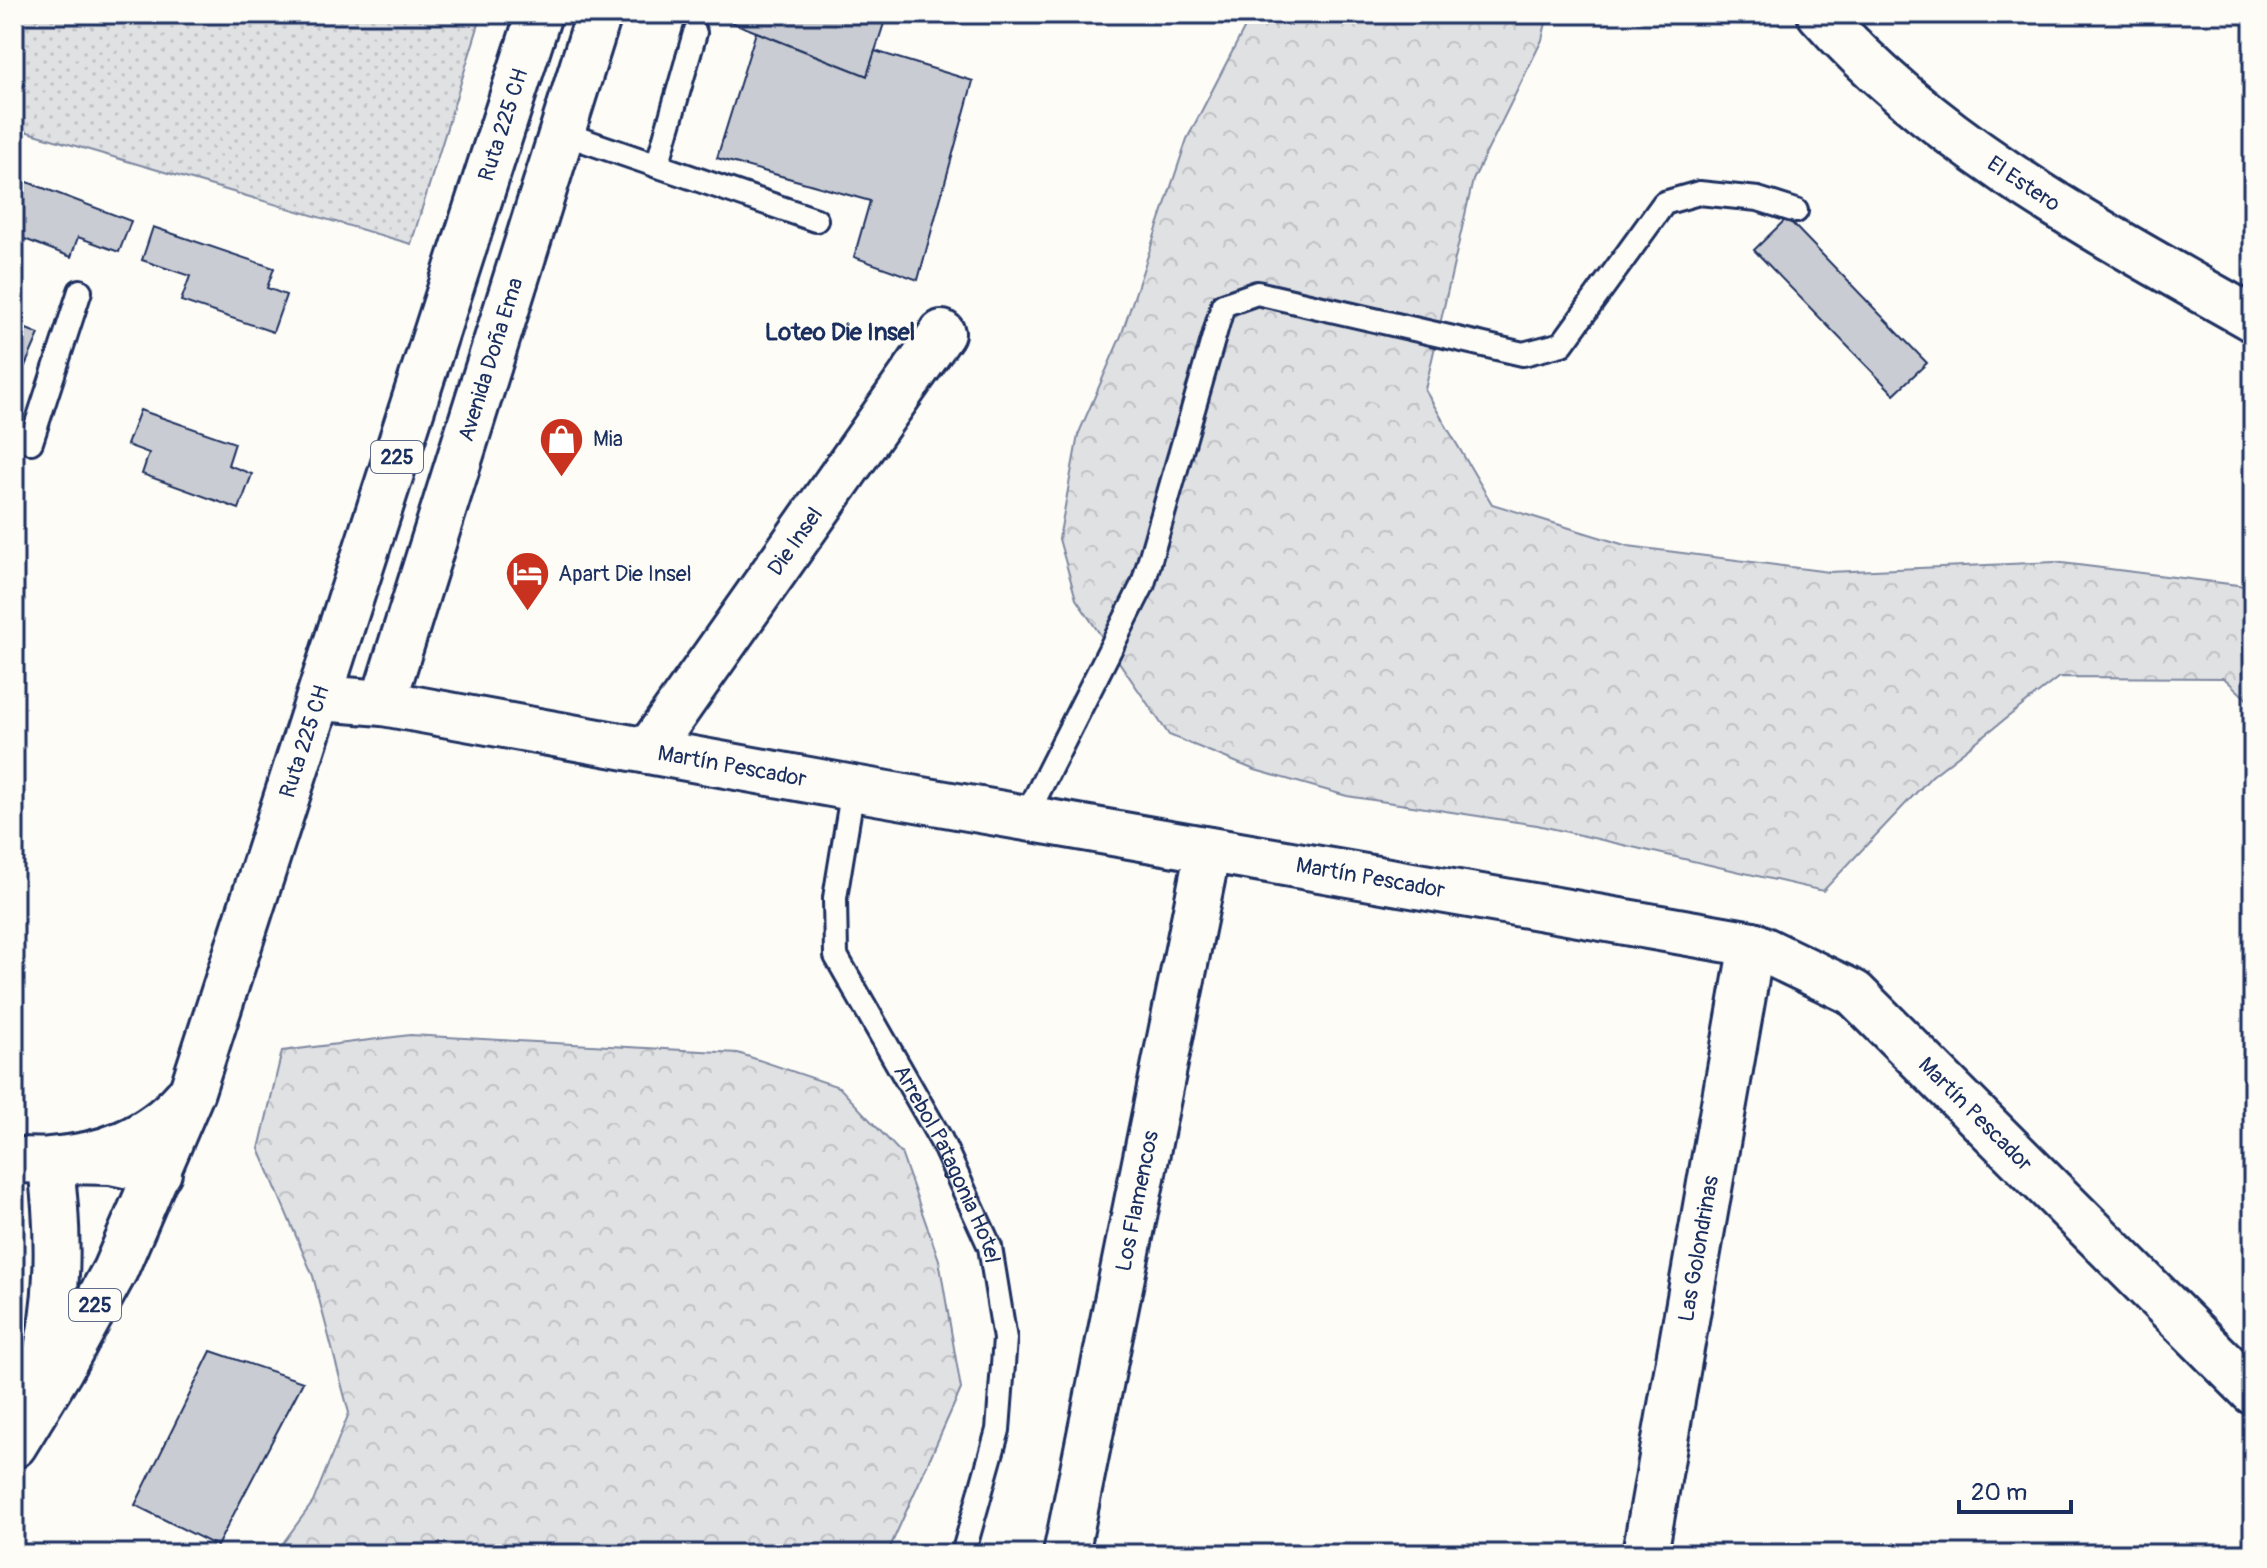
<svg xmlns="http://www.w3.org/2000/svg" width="2267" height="1568" font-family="Pangolin,sans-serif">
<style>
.grass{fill:url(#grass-dots);stroke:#7e88a0;stroke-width:2}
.forest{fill:url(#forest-crowns);stroke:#7e88a0;stroke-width:2}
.building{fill:#c9ccd3;stroke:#1b2f5e;stroke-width:2}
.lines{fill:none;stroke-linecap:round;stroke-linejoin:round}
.lane-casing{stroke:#1b2f5e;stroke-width:28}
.street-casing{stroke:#1b2f5e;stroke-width:50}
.primary-casing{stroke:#1b2f5e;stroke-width:50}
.lane{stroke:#fdfcf7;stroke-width:22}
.street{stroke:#fdfcf7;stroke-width:44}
.primary{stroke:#fdfcf7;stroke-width:44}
.labels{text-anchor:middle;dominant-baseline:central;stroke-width:6;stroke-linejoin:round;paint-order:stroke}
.shield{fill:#fdfcf7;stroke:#5f6c8c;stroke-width:2}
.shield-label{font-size:20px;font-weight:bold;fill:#1b2f5e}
.street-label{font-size:22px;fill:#1b2f5e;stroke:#fdfcf7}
.poi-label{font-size:22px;fill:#1b2f5e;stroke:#fdfcf7;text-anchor:start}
.neighbourhood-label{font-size:24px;font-weight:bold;fill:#1b2f5e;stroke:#fdfcf7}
</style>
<defs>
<pattern id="grass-dots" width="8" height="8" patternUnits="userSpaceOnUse" patternTransform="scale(2)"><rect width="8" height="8" fill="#e0e1e3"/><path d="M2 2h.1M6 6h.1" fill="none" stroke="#c0c1c5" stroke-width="1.8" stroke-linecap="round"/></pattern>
<pattern id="forest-crowns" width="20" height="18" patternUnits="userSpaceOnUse" patternTransform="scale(2)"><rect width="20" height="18" fill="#e0e1e3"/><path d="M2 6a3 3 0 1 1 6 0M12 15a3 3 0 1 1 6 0" fill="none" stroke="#c0c1c5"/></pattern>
</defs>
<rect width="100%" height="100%" fill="#fdfcf7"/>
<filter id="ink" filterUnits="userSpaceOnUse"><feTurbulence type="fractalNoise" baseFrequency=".0125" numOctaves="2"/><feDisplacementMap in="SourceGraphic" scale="16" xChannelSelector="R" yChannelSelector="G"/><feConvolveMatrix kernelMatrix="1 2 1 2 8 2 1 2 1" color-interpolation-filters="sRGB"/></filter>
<g filter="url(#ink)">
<polygon class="grass" points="14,14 482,14 411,244 14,128"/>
<g class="forest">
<polygon points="1245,14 1548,14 1542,40 1473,180 1425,390 1492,504 1628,546 1829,572 2054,562 2253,587 2253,705 2224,678 2059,677 1932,776 1823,891 1537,825 1347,796 1255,770 1169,735 1076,599 1059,539 1078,435 1121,336 1187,139 1244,29"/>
<polygon points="410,1035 738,1053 839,1087 901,1153 939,1260 961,1389 887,1554 275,1554 313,1502 349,1413 313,1276 259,1149 282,1051"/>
</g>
<g class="building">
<polygon points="711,14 887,14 867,76"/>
<polygon points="756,32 867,76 875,51 973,81 918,280 854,257 870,201 717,158"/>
<polygon points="14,177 131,221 119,252 78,237 71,257 14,235"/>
<polygon points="1787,218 1927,363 1894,394 1754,250"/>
<polygon points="153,227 274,268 267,288 286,295 273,332 181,301 190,276 142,260"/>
<polygon points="14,324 39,334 25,366 14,361"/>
<polygon points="140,410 235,443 228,465 252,474 239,509 142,474 149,453 127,445"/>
<polygon points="211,1351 303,1382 217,1546 135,1505"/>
</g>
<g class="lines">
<defs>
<g id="lane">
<polyline points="562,133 816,220"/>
<polyline points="657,166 695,33"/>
<polyline points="14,435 31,442 80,291"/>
<path id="s1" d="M 853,788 L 835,898 L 836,956 L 941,1140 L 990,1247 L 1005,1339 L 998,1430 L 963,1554"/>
<polyline points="1025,818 1143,584 1223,305 1257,293 1523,354 1562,344 1664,203 1699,193 1758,199 1796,211"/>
</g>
<g id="street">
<path id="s2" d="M 1820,14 C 1938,147 2101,233 2253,319"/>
<path id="s3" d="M 320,698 L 383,703 L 853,788 L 1752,944 L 1854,993 L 2253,1392"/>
<path id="s4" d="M 383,703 L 599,14"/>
<path id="s5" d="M 648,751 L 942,333"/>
<polyline points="14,1160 111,1162 159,1172"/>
<path id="s6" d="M 1066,1554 L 1208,850"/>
<path id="s7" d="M 1645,1554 L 1752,944"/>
</g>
<g id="primary">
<path d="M 41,1375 C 60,1303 60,1233 50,1160 C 103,1156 149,1140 185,1099"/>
<path id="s8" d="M 14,1445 L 60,1370 L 115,1270 L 192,1091 L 539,14"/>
</g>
</defs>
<use href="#lane" class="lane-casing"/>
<use href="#street" class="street-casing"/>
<use href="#primary" class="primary-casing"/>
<use href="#lane" class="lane"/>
<use href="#street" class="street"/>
<use href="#primary" class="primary"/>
</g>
</g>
<defs>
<symbol id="shop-pin" viewBox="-11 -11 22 30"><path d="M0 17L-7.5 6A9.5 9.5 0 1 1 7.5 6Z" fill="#c8321e" stroke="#fdfcf7"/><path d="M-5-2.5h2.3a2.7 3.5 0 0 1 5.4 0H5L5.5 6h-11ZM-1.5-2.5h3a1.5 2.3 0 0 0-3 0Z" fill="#fff"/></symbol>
<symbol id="hotel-pin" viewBox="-11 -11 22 30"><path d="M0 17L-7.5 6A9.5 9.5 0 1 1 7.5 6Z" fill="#c8321e" stroke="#fdfcf7"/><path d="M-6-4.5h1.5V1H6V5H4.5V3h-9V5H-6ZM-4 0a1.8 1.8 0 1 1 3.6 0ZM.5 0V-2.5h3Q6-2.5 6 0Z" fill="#fff"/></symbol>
</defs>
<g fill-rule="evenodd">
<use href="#shop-pin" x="536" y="414" width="51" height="69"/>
<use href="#hotel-pin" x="502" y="548" width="51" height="69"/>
</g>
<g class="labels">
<g class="shield">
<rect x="371" y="441" width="52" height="32" rx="6"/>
<rect x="69" y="1289" width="52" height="32" rx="6"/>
</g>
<g class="shield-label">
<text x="397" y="457">225</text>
<text x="95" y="1305">225</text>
</g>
<g class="street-label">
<text stroke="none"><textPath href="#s8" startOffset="1412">Ruta 225 CH</textPath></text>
<text stroke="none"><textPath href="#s2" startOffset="266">El Estero</textPath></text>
<text stroke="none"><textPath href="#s4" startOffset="360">Avenida Doña Ema</textPath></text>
<text stroke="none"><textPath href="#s5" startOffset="256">Die Insel</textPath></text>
<text stroke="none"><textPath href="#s8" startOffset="764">Ruta 225 CH</textPath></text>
<text stroke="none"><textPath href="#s3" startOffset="418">Martín Pescador</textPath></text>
<text stroke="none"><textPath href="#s3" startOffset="1066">Martín Pescador</textPath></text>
<text stroke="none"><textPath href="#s3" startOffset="1738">Martín Pescador</textPath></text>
<text stroke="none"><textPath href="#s1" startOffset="406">Arrebol Patagonia Hotel</textPath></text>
<text stroke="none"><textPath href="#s6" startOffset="360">Los Flamencos</textPath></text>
<text stroke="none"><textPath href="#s7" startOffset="310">Las Golondrinas</textPath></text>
</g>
<g class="poi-label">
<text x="593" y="439">Mia</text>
<text x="558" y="574">Apart Die Insel</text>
</g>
<g class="neighbourhood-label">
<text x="840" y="332">Loteo Die Insel</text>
</g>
</g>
<rect width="2267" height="1568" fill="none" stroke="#fdfcf7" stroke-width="48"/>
<rect x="24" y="24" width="2219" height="1520" fill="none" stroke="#1b2f5e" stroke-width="3" filter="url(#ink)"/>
<path d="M1959 1500v12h112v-12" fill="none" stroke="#1b2f5e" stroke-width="4"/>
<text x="1971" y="1500" font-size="24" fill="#1b2f5e" stroke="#fdfcf7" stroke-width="6" paint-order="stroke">20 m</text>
</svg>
